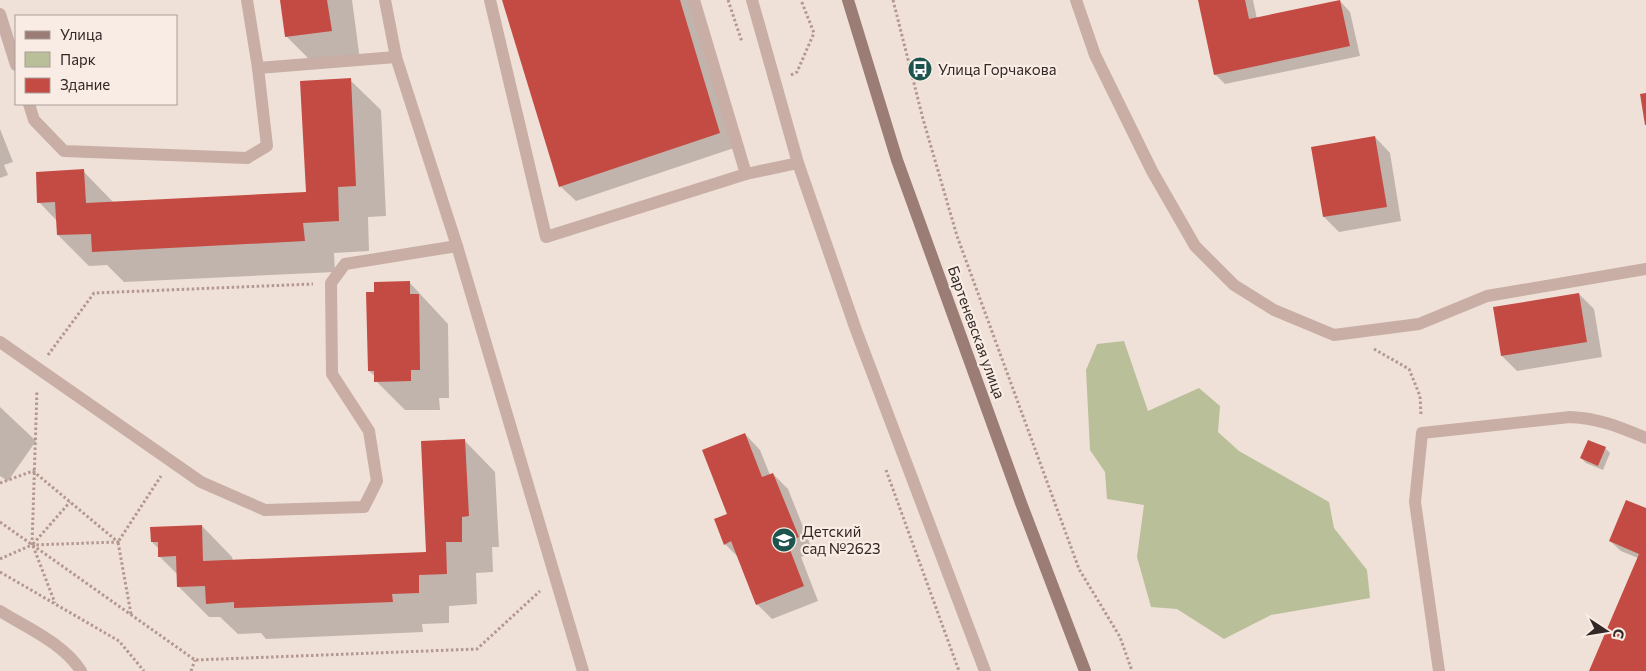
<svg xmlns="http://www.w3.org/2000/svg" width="1646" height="671" font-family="Commissioner,sans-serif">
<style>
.green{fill:#b9bf99}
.shadow{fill:#0003}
.building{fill:#c44b43}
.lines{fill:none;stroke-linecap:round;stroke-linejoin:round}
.path{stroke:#b4988f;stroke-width:3;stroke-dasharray:2.5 2.5;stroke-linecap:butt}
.service{stroke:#c8aea5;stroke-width:12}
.minor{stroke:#c8aea5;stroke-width:12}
.secondary{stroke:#9b7d76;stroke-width:12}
.labels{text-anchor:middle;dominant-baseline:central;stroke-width:4.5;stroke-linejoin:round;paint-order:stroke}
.poi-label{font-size:15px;fill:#342826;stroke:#f8ece4;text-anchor:start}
.street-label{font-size:15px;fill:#342826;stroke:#f8ece4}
</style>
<rect width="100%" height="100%" fill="#f0e1d8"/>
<polygon class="green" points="1124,341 1148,411 1199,388 1220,406 1218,432 1239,451 1329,502 1334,528 1367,570 1370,598 1271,615 1224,639 1177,609 1151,607 1137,557 1144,505 1107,499 1105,472 1090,450 1086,370 1097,344"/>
<g class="shadow">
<polygon points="282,0 352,0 360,60 316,66 287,37"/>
<polygon points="504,0 690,0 734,148 576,201 560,186"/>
<polygon points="1199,0 1253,0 1257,19 1340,1 1350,12 1360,56 1225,84 1215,74"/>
<polygon points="350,80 381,110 386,216 368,217 369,251 334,253 335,272 124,282 107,265 89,266 58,235 57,221 39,202 83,171 114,203 307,193"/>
<polygon points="0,129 13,162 4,165 8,175 0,178"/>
<polygon points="1375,137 1390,153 1401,221 1339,232 1324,217"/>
<polygon points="409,282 448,324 449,398 439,398 440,410 405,410 376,381 376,377 369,371 375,294"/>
<polygon points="1579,294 1594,309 1602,357 1517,371 1502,356"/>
<polygon points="0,407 36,441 8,481 0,476"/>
<polygon points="745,434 760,450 770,475 773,474 788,489 813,552 801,557 818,601 772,619 757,604 739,558 725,544"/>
<polygon points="465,441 495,472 499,547 492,547 493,572 476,573 477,604 449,606 449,623 422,624 423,632 266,639 261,633 238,634 220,617 209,617 178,586 178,575 159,556 159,549 152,542 202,526 232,557 233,561 427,553"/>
<polygon points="1605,448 1610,453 1603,470 1586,463 1581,458"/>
<polygon points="1646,509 1646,671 1590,671 1638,558 1621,551 1610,541"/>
</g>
<g class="building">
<polygon points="280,0 327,0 332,31 285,37"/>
<polygon points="502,0 680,0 720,133 559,187"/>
<polygon points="1198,0 1245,0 1249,19 1340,0 1350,46 1214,75"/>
<polygon points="351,78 356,186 338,187 339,221 303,223 305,241 92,252 91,234 57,235 55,202 37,203 36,172 84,169 86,203 306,192 300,81"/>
<polygon points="1646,93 1646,125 1645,125 1640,94"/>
<polygon points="1375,136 1387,207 1323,217 1311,147"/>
<polygon points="410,281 410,294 419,294 420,370 411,370 411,381 374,382 374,371 368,371 366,292 374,292 374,282"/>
<polygon points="1579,293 1587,342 1501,356 1493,307"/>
<polygon points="745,433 762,477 773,473 799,537 787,542 804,586 756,605 731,541 724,545 714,519 727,514 702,450"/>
<polygon points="465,439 469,516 462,517 462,542 446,542 447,574 419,575 419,593 392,594 393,602 234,608 234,602 206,604 205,586 177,587 176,556 158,557 158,542 151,542 150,527 202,525 203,561 426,552 421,441"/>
<polygon points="1588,440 1606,447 1598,466 1580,458"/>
<polygon points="1626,500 1646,508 1646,671 1589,671 1639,554 1609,541"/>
</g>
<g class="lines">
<g class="path">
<polyline points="728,0 742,42"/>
<polyline points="893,0 923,119 957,236 1079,569 1120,637 1132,671"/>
<polyline points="791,75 797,72 814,33 801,0"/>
<polyline points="1374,349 1409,369 1420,396 1421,415"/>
<polyline points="48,355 94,293 313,284"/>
<polyline points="886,470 959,671"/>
<polyline points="0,483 33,471 118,542 33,545"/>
<polyline points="0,522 195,660 477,649 540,591"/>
<polyline points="33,544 70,502"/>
<polyline points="33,546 55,603"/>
<polyline points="0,559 32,545 37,390"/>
<polyline points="0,572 119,641 144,671"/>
<polyline points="131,614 118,542 161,476"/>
<polyline points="191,671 195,660"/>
</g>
<g class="service">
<polyline points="247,0 258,68 396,57"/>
<polyline points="385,0 396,57 457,246 583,671"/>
<polyline points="490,0 546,237 746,174 694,0"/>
<polyline points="1076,0 1095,55 1152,171 1195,246 1234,285 1274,310 1334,335 1419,324 1487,296 1646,269"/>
<polyline points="0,14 16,65"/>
<polyline points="29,104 34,120 64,151 247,158 267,146 258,68"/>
<polyline points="746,174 798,163"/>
<polyline points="0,342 201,482 265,510 364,507 377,481 369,431 332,374 331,283 345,264 457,246"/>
<path d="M 0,611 C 27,628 63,643 81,671"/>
<path d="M 1439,671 L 1415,502 L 1422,433 L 1570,417 C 1598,418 1620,427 1646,438"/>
</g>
<polyline class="minor" points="752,0 798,163 856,330 985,671"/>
<polyline class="secondary" points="848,0 897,160 1021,503 1085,671"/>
</g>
<defs>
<symbol id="bus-disc" viewBox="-11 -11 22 22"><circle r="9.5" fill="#1d544e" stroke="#f8ece4"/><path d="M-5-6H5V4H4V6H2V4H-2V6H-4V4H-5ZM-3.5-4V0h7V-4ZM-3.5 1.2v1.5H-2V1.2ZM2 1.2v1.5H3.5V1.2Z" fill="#fff"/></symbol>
<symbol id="school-disc" viewBox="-11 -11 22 22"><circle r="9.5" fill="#1d544e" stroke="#f8ece4"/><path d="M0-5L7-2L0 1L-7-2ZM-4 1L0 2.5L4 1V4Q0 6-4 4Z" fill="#fff"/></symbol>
</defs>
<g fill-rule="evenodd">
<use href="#bus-disc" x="906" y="55" width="28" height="28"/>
<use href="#school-disc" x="770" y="526" width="28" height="28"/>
</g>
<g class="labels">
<g class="poi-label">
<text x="938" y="69">Улица Горчакова</text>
<text x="802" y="531">Детский<tspan x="802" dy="17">сад №2623</tspan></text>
</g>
<g class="street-label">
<text transform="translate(977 332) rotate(70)">Бартеневская улица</text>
</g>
</g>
<rect x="15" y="15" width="162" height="90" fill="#f8ece4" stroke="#aa9e98"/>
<rect x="25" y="31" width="25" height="8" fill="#9b7d76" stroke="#aa9e98"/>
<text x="60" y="40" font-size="15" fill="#342826">Улица</text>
<rect x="25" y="52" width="25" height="15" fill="#b9bf99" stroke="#aa9e98"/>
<text x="60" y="65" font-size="15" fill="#342826">Парк</text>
<rect x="25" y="78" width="25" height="15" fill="#c44b43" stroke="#aa9e98"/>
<text x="60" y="90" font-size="15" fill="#342826">Здание</text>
<g transform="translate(1606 631) rotate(102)" stroke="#f8ece4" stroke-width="4" paint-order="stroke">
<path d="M0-4L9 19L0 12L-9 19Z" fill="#342826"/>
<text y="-8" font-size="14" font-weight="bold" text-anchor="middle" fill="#342826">С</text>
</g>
</svg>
